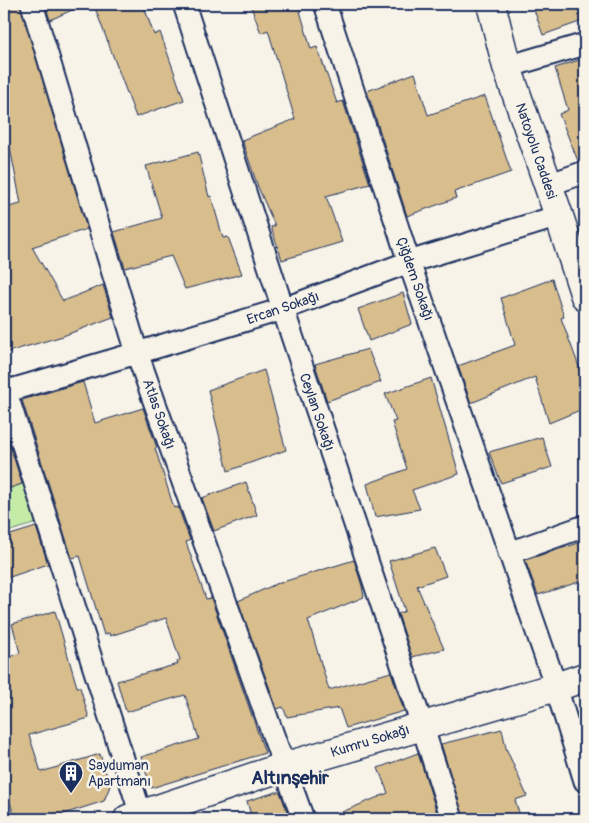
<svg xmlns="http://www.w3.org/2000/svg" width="589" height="823" font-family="Pangolin,sans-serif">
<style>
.green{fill:#c4eca6;stroke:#708e82}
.building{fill:#d8bd8d;stroke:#1b2f5e}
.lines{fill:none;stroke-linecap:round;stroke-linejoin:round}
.street-casing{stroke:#1b2f5e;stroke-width:25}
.secondary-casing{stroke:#1b2f5e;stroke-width:31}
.street{stroke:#f7f3e8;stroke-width:21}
.secondary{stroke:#f7f3e8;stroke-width:28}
.labels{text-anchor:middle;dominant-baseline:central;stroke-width:5;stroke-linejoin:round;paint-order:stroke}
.street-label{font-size:14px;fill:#1b2f5e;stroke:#f7f3e8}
.poi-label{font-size:14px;fill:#1b2f5e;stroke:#f7f3e8;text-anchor:start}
.district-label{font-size:19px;font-weight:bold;fill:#1b2f5e;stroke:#f7f3e8}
</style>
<rect width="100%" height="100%" fill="#f7f3e8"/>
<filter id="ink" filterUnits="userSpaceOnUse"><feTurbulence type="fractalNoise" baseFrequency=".02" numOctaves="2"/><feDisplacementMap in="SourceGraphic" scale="10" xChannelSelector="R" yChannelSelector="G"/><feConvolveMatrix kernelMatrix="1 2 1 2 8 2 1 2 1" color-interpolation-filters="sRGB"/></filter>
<g filter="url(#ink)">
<polygon class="green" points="28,482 40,522 4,533 4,490"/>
<g class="building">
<polygon points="4,4 20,4 87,229 32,247 63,301 103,285 113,317 63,336 4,353 4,208 21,204 4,117"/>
<polygon points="45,4 85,4 50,20"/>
<polygon points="106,4 143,4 154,35 160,32 184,100 136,117 95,8"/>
<polygon points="250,4 298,4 311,49 317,47 337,103 343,101 370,184 326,196 342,242 282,260 271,227 275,226 258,187 242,140 295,119 268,30 261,33"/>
<polygon points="532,4 579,4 585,20 543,35"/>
<polygon points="585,58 585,160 578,161 559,114 568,110 555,68"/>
<polygon points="415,73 428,115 485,96 511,172 454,192 456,198 407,216 367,91"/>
<polygon points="198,152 209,197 211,196 223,238 228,237 242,274 185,289 171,256 125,268 114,232 162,218 146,166"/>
<polygon points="552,279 564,317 561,318 581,372 585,370 585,408 549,423 535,377 471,403 458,366 515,345 501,298"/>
<polygon points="403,293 412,324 369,341 358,309"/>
<polygon points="368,349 381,382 327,401 315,364"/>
<polygon points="264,370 286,450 228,471 208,390"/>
<polygon points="431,378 459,474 412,490 420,509 375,517 367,484 407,469 392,422 396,421 385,394"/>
<polygon points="83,382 95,423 143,408 157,448 155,448 174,508 178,507 190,540 186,542 206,599 211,598 265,753 151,788 141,757 199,739 185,695 126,712 117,681 178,664 177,661 180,660 166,618 110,636 109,633 104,635 80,556 72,558 22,400"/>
<polygon points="4,426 22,484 4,490"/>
<polygon points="542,437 552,467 501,483 489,452"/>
<polygon points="246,482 257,515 214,531 202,498"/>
<polygon points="36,527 48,564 4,579 4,537"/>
<polygon points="585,541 585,580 538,595 525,560"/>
<polygon points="435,548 446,576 417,586 444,649 412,657 398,614 405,611 389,561"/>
<polygon points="354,560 362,586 364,597 308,620 329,690 391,672 404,711 346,728 339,708 287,717 283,707 277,709 238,601 276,584"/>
<polygon points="55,611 77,687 80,687 89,718 29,735 41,772 100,754 110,786 104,801 48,819 15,819 8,795 4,797 4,659 20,653 12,624"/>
<polygon points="502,729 506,748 527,796 515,800 521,819 464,819 441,744"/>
<polygon points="418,753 439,819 325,819 388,793 378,768"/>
<polygon points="276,792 280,792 290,819 252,819 247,801"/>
</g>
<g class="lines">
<defs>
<g id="street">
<polyline points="32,4 137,353 303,819"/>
<polyline points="184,4 283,309 422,725 452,819"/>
<polyline points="325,4 409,262 556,687 585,781"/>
<polyline points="507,67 585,44"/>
<polyline points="548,185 585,172"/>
<polyline points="4,386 141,815"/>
<polyline points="4,392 137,353 283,309 409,262 559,216"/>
<polyline points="509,553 585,526"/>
</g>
<g id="secondary">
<polyline points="491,4 507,67 559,216 585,296"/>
<polyline points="128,819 283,767 556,687 585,677"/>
</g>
</defs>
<use href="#street" class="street-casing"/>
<use href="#secondary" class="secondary-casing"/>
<use href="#street" class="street"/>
<use href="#secondary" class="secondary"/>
</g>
</g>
<defs>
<symbol id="building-pin" viewBox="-11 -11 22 30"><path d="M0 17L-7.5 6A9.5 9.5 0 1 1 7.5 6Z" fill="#1b2f5e" stroke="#f7f3e8"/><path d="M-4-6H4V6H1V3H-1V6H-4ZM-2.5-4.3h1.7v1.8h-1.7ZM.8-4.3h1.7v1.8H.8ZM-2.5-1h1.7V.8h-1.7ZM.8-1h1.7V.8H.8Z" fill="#fff"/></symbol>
</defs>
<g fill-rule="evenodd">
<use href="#building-pin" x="57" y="759" width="28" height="38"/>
</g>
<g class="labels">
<g class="street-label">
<text transform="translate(536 151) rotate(71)">Natoyolu Caddesi</text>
<text transform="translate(415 279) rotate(71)">Çiğdem Sokağı</text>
<text transform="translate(283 308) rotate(-19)">Ercan Sokağı</text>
<text transform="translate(317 412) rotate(71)">Ceylan Sokağı</text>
<text transform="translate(159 414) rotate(71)">Atlas Sokağı</text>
<text transform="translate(370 741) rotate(-17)">Kumru Sokağı</text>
</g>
<g class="poi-label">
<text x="88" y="765">Sayduman<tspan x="88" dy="16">Apartmanı</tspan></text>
</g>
<g class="district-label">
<text x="290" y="778">Altınşehir</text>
</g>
</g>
<rect width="589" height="823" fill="none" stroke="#f7f3e8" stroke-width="20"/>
<rect x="10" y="10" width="569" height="803" fill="none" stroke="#1b2f5e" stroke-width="2" filter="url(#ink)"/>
</svg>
